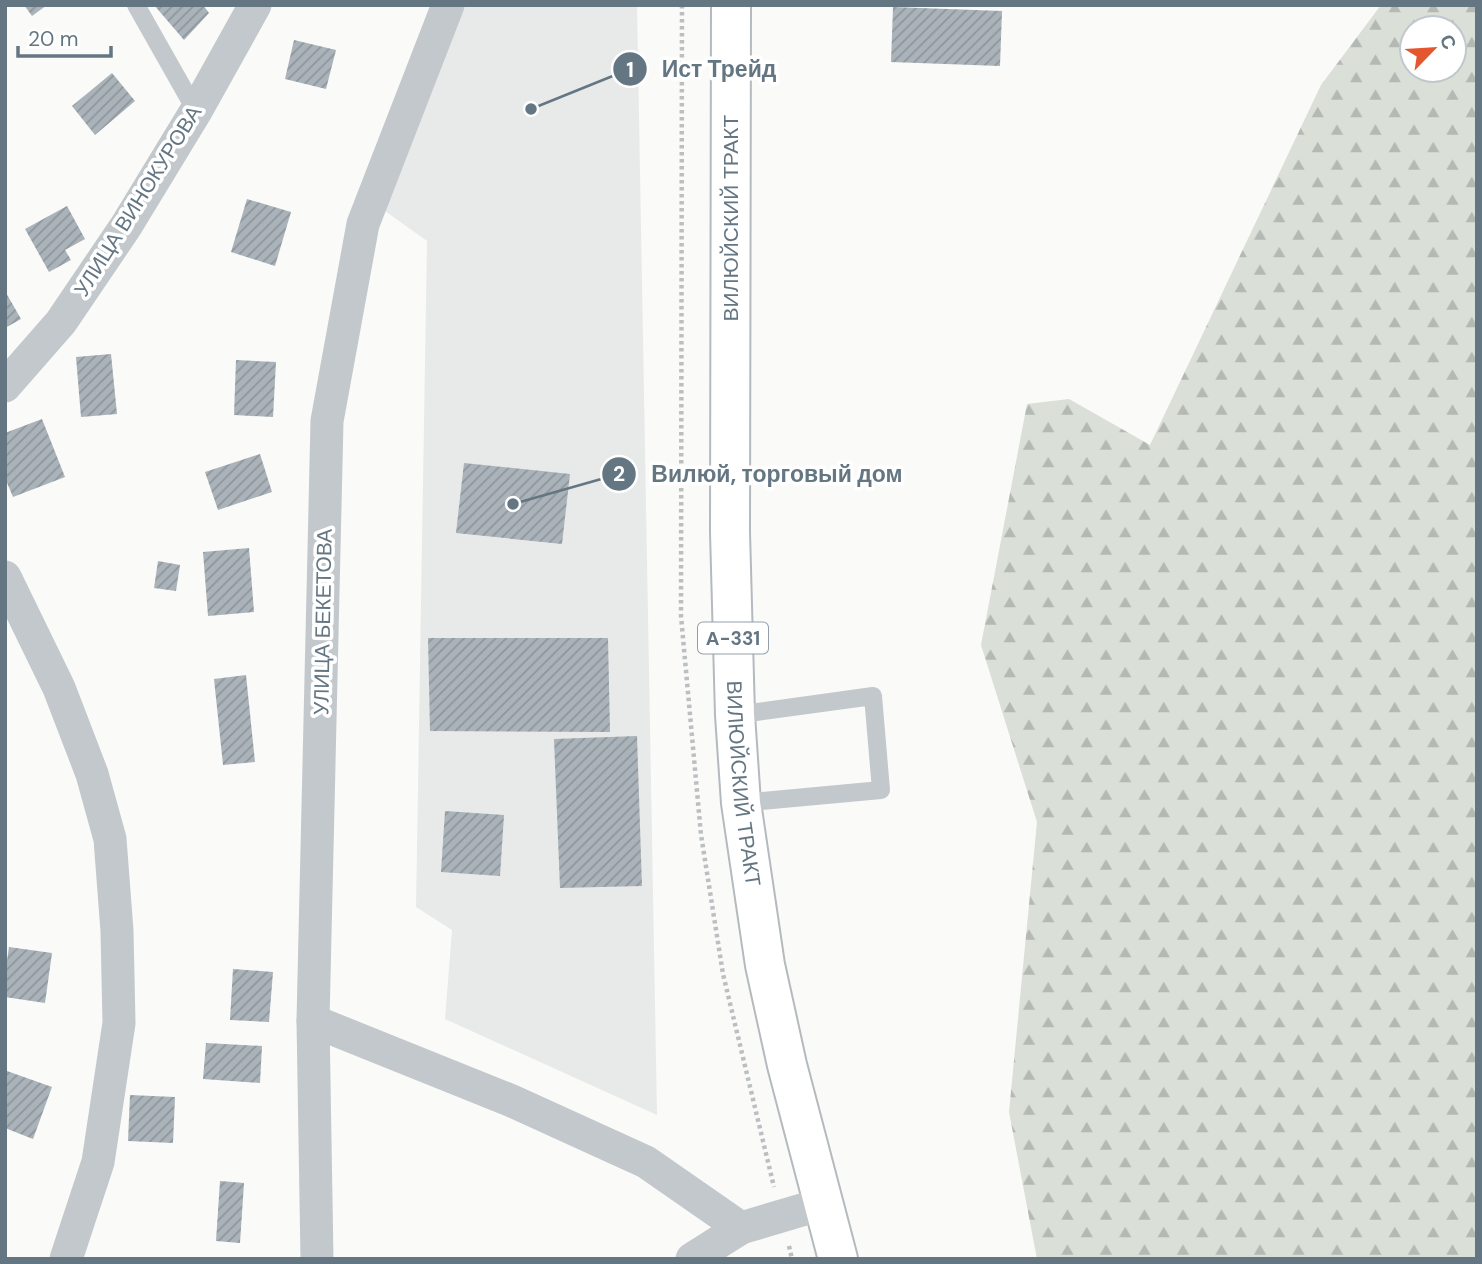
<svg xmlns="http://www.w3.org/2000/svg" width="1482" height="1264" font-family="'DM Sans',sans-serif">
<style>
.built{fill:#e8e9e9}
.forest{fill:url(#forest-firs);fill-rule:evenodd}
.building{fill:url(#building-hatch)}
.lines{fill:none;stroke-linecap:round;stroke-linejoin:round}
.primary-casing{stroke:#b5babe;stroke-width:42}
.path{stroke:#bbbfc2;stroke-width:4.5;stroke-dasharray:3.5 3.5;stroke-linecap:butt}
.service{stroke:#c3c8cc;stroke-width:18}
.minor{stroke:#c3c8cc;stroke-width:33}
.primary{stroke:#fff;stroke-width:38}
.labels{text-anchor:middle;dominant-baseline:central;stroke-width:7;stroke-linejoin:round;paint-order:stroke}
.shield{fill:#fff;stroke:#939fa8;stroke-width:2}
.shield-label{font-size:19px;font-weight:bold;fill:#657683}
.street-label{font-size:21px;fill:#657683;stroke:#fff}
.leader{fill:none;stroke:#657683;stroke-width:2.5}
.callout-dot{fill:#657683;stroke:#fff;stroke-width:2.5}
.mark-label{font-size:21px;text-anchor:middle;font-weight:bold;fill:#fff}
.callout-label{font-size:23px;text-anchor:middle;font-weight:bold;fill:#657683;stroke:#fff;stroke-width:7;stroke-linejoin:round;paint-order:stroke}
</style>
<defs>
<pattern id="forest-firs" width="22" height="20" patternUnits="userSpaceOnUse" patternTransform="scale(1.75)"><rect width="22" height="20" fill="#dadfd7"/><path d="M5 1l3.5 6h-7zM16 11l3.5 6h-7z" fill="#b4b9b4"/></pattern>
<pattern id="building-hatch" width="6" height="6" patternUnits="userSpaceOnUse" patternTransform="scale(1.75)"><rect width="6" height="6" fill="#aab3b9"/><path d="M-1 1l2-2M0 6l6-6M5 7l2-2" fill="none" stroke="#8e969c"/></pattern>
</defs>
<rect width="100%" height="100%" fill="#fafaf8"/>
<polygon class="built" points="462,5 637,5 657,1115 445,1019 452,930 416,907 427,241 378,206"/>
<path class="forest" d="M 1381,5 L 1477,5 L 1477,1259 L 1037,1259 L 1009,1112 L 1037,822 L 981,645 L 1027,404 L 1069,399 L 1150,445 L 1321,85 ZM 1412,28 L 1454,28 L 1454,70 L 1412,70 Z"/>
<g class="building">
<polygon points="24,5 47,5 32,16"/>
<polygon points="154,5 203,5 209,13 184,40"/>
<polygon points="893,7 1002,11 1000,66 891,62"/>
<polygon points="294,40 336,50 326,89 285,79"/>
<polygon points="112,73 135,101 95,135 72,106"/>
<polygon points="247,199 291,212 275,266 231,252"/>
<polygon points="67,206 85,239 65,250 71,260 49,272 25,229"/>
<polygon points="5,291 21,319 5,328"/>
<polygon points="111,354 117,414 81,417 76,357"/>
<polygon points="236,360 276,362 273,417 234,415"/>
<polygon points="42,419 65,477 13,497 5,478 5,433"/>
<polygon points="260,454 272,492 218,510 205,472"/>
<polygon points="464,463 570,474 562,544 456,533"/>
<polygon points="249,548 254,612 208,616 203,552"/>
<polygon points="158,561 180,565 176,591 154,588"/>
<polygon points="428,638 608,638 610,732 430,731"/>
<polygon points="246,675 255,762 223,765 214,679"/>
<polygon points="637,736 642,886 560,888 554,739"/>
<polygon points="445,811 504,815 500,876 441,872"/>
<polygon points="9,947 52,953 45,1003 5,997 5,974"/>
<polygon points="233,969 273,972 269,1022 230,1020"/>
<polygon points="206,1043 262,1046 260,1083 203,1079"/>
<polygon points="7,1071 52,1087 33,1139 5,1128 5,1075"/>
<polygon points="130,1095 175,1097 173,1143 128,1141"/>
<polygon points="220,1181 244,1183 240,1243 216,1241"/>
</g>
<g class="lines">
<defs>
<g id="primary">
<path id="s1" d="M 731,5 L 730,532 L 735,715 L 741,803 L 765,965 L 787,1065 L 838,1259"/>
</g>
</defs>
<use href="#primary" class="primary-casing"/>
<g class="path">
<polyline points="682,5 681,616 701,835 723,974 774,1187"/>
<polyline points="789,1246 792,1259"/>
</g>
<g class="service">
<polyline points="136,5 196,111"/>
<polyline points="735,715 873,696 881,790 741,803"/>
</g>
<g class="minor">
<polyline points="5,386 61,322 126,226 196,111 255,5"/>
<polyline points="5,577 59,688 92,774 110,839 117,931 119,1023 98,1162 66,1259"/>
<polyline points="313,1021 512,1101 646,1162 741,1228"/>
<polyline points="317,1259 313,1021 327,421 363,224 448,5"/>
<polyline points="692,1259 741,1228 822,1204"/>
</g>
<use href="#primary" class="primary"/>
</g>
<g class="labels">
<rect class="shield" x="698" y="622.5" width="70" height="31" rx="5"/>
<g class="shield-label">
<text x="733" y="638">А-331</text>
</g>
<g class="street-label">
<text transform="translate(138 201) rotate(-58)">УЛИЦА ВИНОКУРОВА</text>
<text transform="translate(731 218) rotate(-90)">ВИЛЮЙСКИЙ ТРАКТ</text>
<text transform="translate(323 622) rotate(-89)">УЛИЦА БЕКЕТОВА</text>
<text stroke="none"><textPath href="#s1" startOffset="779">ВИЛЮЙСКИЙ ТРАКТ</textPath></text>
</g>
</g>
<path class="leader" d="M531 109L630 69M513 504L619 474"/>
<g class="callout-dot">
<circle cx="531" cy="109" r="7"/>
<circle cx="513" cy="504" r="7"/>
<circle cx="630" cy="69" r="18"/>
<circle cx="619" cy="474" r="18"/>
</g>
<g class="mark-label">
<text x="630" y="77">1</text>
<text x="619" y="481">2</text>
</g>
<g class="callout-label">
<text x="719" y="77">Ист Трейд</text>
<text x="777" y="482">Вилюй, торговый дом</text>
</g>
<rect width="1482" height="1264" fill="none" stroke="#657683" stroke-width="14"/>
<g transform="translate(1433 49) rotate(65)"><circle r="33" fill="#ffffff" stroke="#c1c8cd" stroke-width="2"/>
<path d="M0-5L12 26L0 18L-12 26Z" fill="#e4572e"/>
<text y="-10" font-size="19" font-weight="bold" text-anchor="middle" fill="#657683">С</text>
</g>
<path d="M18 46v10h93v-10" fill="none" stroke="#657683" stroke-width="3.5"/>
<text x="28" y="46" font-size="21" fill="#657683" stroke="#ffffff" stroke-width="5" paint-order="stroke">20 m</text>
</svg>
